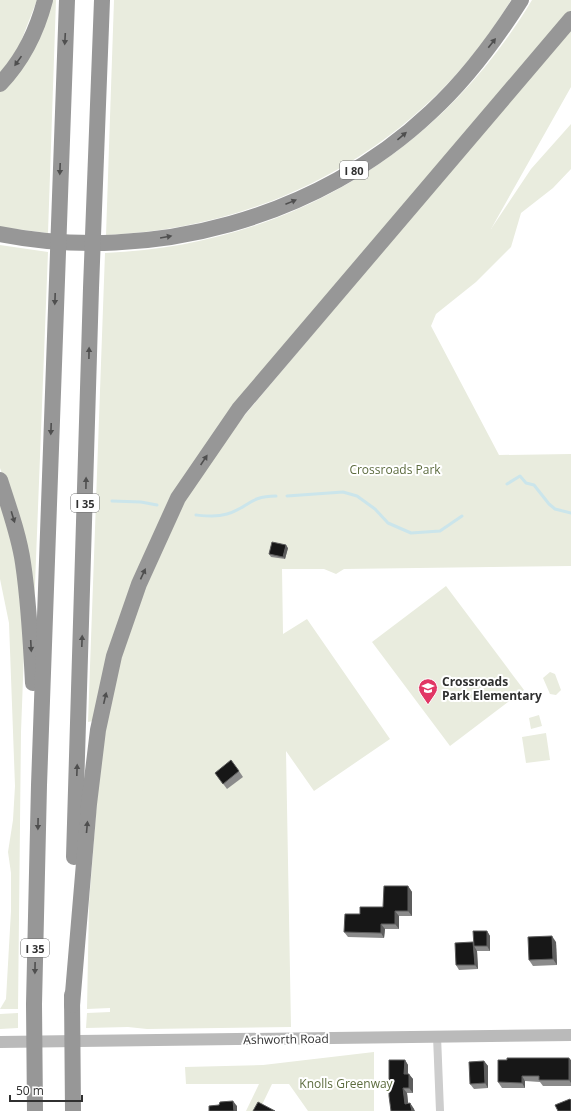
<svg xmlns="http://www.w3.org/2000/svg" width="571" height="1111" font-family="'Open Sans',sans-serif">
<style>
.green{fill:#e9ecde}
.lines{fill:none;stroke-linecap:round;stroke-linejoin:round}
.stream{stroke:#cbe5eb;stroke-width:3}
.street{stroke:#cdcdcd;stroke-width:8}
.secondary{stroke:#bababa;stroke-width:12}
.highway{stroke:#979797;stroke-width:16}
.wall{fill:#8b8b8b}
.shaded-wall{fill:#5d5d5d}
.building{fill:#171717;stroke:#5d5d5d}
.oneway{fill:#4f4f4f}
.labels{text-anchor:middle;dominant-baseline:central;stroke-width:4;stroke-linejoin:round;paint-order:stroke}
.shield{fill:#fff;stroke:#6e6e6e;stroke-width:1}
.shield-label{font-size:11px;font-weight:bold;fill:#303030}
.park-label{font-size:12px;fill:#5c6b3e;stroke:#fff}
.poi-label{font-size:12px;font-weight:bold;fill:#303030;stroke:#fff;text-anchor:start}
.street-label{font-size:12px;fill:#303030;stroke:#fff}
</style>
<rect width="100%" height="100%" fill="#fff"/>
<g class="green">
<polygon points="0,0 37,0 18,49 0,73"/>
<polygon points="51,0 56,0 48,233 0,227 0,91"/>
<path d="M 114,0 L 511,0 C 426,143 271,229 106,235 Z"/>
<path d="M 532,0 L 571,0 L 571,11 L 527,61 L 186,475 L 93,721 L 88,722 L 105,253 C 284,246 440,154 532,0 Z"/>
<polygon points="571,27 571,87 491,229 531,169 571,124 571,169 553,188 521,213 511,247 476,282 436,314 431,326 499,455 571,454 571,566 344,569 336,574 324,569 282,569 283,634 307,619 390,739 314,791 286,751 291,1027 147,1029 128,1027 86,1028 87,1013 110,1012 110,1008 87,1009 89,903 103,723 133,614 176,514 223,441"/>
<polygon points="0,245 48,252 34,610 15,512 0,468"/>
<polygon points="0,499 11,536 18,576 24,652 21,732 18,1009 0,1009 6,999 11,911 11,873 8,852 13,820 15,786 9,623 0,579"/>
<polygon points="446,586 524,690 450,746 372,642"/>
<polygon points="550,672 555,674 561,690 556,695 550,694 543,678"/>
<polygon points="539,715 542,726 531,729 529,718"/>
<polygon points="546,733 550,760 526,763 522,737"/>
<polygon points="18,1013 18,1028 0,1029 0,1014"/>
<polygon points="374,1052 374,1111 308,1111 289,1084 272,1084 259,1111 246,1111 259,1084 186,1084 185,1067 263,1065"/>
</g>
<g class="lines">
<g class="stream">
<polyline points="507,484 520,476 526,483 534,485 549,504 555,509 571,513"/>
<polyline points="287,496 343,492 357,496 375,509 388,523 411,533 440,531 462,516"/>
<polyline points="112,501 141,502 157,505"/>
<path d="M 196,515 C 207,516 216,517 227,514 C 248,508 249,496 276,496"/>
</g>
<polyline class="street" points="437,1036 440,1111"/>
<polyline class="secondary" points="0,1042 571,1035"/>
<g class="highway">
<path d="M 0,84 C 22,61 37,31 45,0"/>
<path d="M 0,234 C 151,264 319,218 431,112 C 467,79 495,41 521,0"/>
<path d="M 0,480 C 9,508 19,535 23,563 C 29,603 31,643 33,683"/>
<polyline points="74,857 91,288 102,0"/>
<polyline points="72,995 73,1111"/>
<polyline points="72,1005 89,804 98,730 114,656 139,584 178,498 239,409 571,19"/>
<polyline points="35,1111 34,1004 39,785 67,0"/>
</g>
</g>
<g class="wall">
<polygon points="288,548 285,559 271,557 269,554"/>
<polygon points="239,771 243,777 227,789 215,773"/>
<polygon points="408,886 412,892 412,916 399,916 399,929 385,929 384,938 348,937 344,932 360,914 383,907"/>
<polygon points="487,931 490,936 490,951 477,951 478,969 459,970 456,965 473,942"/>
<polygon points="556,942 557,965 533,966 529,960"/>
<polygon points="405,1060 408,1065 408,1074 413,1079 413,1093 407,1093 408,1104 410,1103 414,1109 391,1111"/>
<polygon points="571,1060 571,1086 543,1086 540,1082 525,1081 525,1088 502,1088 498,1082"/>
<polygon points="484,1061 488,1066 488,1088 474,1089 470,1084"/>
</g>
<g class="shaded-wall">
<polygon points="286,545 288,548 285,559 283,557"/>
<polygon points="408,886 412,892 412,916 408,911"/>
<polygon points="395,911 399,916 399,929 395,924"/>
<polygon points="381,924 385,929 384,938 381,933"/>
<polygon points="487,931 490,936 490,951 487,946"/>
<polygon points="552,936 556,942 557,965 553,959"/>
<polygon points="474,946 477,951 478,969 475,965"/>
<polygon points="569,1058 571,1060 571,1083 569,1080"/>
<polygon points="405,1060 408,1065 408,1079 404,1074"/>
<polygon points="484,1061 488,1066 488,1088 485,1083"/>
<polygon points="409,1074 413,1079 413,1093 409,1088"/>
<polygon points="522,1076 525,1081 525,1088 522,1083"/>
<polygon points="403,1088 407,1093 409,1110 405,1104"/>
<polygon points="233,1101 237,1106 237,1111 234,1111"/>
<polygon points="410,1103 414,1109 415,1111 412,1111"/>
</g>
<g class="building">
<polygon points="272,542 286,545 283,557 269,554"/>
<polygon points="231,760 239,771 223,784 215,773"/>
<polygon points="384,886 408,886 408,911 395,911 395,924 381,924 381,933 344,932 345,914 360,914 360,907 383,907"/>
<polygon points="473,931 487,931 487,946 474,946"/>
<polygon points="552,936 553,959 529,960 528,937"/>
<polygon points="473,942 475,965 456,965 455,943"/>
<polygon points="507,1058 569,1058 569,1080 539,1080 539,1076 522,1076 522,1083 498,1082 498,1060 507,1060"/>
<polygon points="389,1060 405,1060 404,1074 409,1074 409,1088 403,1088 405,1104 410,1103 412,1111 391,1111 389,1096"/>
<polygon points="484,1061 485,1083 470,1084 469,1062"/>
<polygon points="570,1099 571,1100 571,1111 558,1111 555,1105"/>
<polygon points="233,1101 234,1111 209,1111 209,1106 219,1105 220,1102"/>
<polygon points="258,1102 275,1111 253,1111"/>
</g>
<defs><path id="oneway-solid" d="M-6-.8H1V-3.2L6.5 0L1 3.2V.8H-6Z"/></defs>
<g class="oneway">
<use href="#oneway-solid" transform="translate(65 39) rotate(93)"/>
<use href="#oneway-solid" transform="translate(492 43) rotate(-52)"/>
<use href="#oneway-solid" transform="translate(18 61) rotate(125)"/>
<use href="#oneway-solid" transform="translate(402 136) rotate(-40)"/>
<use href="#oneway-solid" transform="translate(60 169) rotate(92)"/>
<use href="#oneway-solid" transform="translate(291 202) rotate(-22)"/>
<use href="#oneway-solid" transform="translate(166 237) rotate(-10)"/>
<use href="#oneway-solid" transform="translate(55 299) rotate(92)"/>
<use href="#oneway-solid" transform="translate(89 353) rotate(-89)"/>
<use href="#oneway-solid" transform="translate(51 429) rotate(92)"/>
<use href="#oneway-solid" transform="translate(204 460) rotate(-56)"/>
<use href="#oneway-solid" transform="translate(86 483) rotate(-89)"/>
<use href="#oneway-solid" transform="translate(13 517) rotate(73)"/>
<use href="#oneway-solid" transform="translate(143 574) rotate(-65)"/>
<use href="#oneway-solid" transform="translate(82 641) rotate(-88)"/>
<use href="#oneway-solid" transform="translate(31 646) rotate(87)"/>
<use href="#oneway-solid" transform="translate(105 698) rotate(-77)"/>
<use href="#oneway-solid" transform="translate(77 770) rotate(-88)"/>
<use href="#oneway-solid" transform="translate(38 824) rotate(91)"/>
<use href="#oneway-solid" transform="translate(87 827) rotate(-85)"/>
<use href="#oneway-solid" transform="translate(35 968) rotate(91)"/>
</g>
<defs>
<symbol id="school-pin" viewBox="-11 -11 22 30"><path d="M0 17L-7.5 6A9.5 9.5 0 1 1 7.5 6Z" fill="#e13765" stroke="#fff"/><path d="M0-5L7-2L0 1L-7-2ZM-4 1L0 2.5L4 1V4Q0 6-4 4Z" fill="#fff"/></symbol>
</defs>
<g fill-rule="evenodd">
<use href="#school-pin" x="417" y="677" width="22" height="30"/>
</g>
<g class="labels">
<g class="shield">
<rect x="340" y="161" width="28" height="18" rx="3"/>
<rect x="71" y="494" width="28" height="18" rx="3"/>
<rect x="21" y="939" width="28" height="18" rx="3"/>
</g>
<g class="shield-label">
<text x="354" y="170">I 80</text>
<text x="85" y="503">I 35</text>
<text x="35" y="948">I 35</text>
</g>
<g class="park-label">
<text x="395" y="469">Crossroads Park</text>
<text x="346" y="1083">Knolls Greenway</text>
</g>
<g class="poi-label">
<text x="442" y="681">Crossroads<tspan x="442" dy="14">Park Elementary</tspan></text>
</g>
<g class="street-label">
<text transform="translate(286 1039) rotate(-1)">Ashworth Road</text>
</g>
</g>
<path d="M10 1095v6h72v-6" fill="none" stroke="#303030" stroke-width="2"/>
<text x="16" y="1095" font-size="12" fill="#303030" stroke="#ffffff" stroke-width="3" paint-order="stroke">50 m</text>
</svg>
